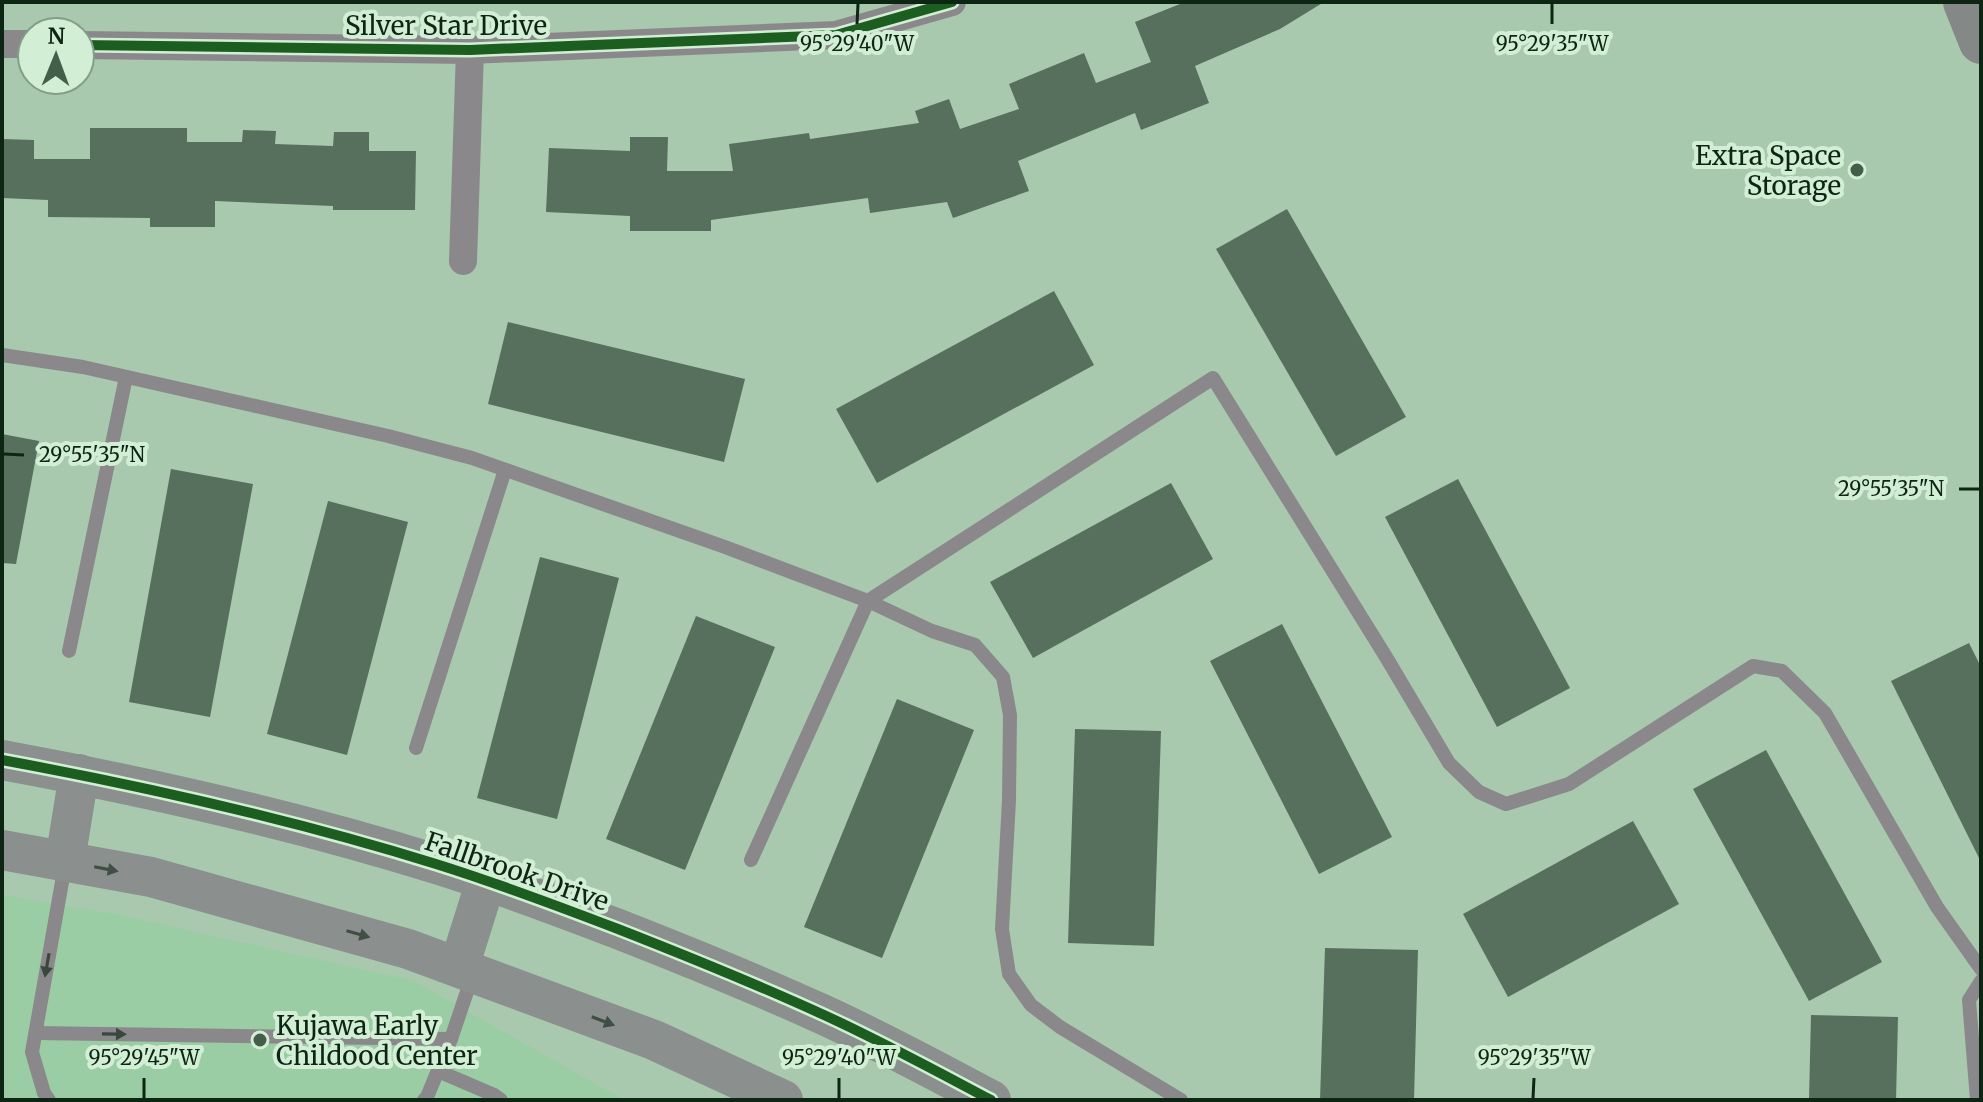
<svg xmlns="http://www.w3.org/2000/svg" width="1983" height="1102" font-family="Merriweather,serif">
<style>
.built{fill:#9acda4}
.building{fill:#576f5d}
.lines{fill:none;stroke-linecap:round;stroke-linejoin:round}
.lane{stroke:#8b888c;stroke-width:14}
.street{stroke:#8b888c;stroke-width:28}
.secondary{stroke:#8b8f8d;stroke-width:40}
.primary{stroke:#848886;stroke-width:44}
.cycleway-casing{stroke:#d2efd6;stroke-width:15}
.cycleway{stroke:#1b5e20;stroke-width:10}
.oneway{fill:#3f4f44}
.oneway2{fill:#39483d}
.ticks{fill:none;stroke:#0d2513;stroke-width:3}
.poi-dot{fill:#435e49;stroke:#d2efd6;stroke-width:3}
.labels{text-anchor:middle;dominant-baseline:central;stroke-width:8;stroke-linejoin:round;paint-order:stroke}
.street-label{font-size:26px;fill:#0d2513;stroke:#d2efd6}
.poi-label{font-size:26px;fill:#0d2513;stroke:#d2efd6;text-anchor:end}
.ticks-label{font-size:20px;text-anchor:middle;fill:#0d2513;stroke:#d2efd6;stroke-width:8;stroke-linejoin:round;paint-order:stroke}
</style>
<rect width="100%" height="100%" fill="#a8c9ae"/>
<polygon class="built" points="2,895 121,915 414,981 624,1100 2,1100"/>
<g class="building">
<polygon points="1185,2 1324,2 1280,29 1195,66 1209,103 1141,130 1135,113 1018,161 1029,191 953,218 947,202 870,213 868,198 711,220 711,231 630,231 630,216 546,212 549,148 630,151 630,137 668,137 667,171 733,171 729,144 809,133 810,139 919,123 915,111 949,99 960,129 1019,109 1009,84 1084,53 1096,83 1151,62 1135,22"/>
<polygon points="90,128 187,128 187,142 242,142 243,130 276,131 275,144 333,146 334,132 369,132 369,151 416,151 415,210 333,210 333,206 215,201 215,227 150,227 150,218 48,217 48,200 2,198 2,139 34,140 34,159 90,159"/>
<polygon points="1287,209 1406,417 1336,456 1216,249"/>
<polygon points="1054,291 1094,365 877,483 836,409"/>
<polygon points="508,322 745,379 724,462 488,404"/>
<polygon points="2,434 39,441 16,564 2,563"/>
<polygon points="171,469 253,484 210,717 129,702"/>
<polygon points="1458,479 1570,688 1497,727 1385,517"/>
<polygon points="1171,483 1213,559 1033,658 990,582"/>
<polygon points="328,501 408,522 347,755 267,734"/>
<polygon points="540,557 619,578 557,819 477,798"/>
<polygon points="696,616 775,647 685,870 606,839"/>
<polygon points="1282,624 1392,837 1319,874 1210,661"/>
<polygon points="1969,643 1981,667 1981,862 1891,681"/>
<polygon points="897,699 974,730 882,958 804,927"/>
<polygon points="1075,729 1161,731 1154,946 1068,943"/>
<polygon points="1766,750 1882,962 1809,1001 1693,789"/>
<polygon points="1633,821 1679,904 1508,997 1463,914"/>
<polygon points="1325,948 1418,950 1414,1100 1320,1100"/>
<polygon points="1811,1015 1898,1017 1896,1100 1809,1100"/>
</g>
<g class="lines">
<g class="lane">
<polyline points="2,355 83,367 388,436 472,458 725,547 868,601 932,631 975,645 1003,677 1010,715 1009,800 1002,929 1009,974 1031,1005 1060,1027 1181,1100"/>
<polyline points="69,651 126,377"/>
<polyline points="416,748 505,470"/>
<polyline points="751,860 868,601 1213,378 1386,657 1449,763 1479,792 1506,804 1569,784 1753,666 1782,671 1825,713 1937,907 1981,969"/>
<polyline points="36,1033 451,1039"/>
<polyline points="438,1071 494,1095 501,1100"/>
<polyline points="49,1100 44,1093 32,1052 65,865"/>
<polyline points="424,1100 427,1097 451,1039 473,974"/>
<polyline points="1977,1100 1969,1000 1981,981"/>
</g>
<g class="street">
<polyline points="2,44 32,44"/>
<polyline points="80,45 470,50 836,35 952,2"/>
<polyline points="463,261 470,50"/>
</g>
<g class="secondary">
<path d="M 2,760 C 149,787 294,820 436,864 C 497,883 558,906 618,929 C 687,956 756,984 824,1015 C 881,1041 936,1071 991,1100"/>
<polyline points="2,850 151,877 408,949 654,1040 783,1100"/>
<polyline points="65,861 79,774"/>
<polyline points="459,967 486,881"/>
</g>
<polyline class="primary" points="1965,2 1981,42"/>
<defs>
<g id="cycleway">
<polyline points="80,45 470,50 836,35 952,2"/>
<path d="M 2,760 C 149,787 294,820 436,864 C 497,883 558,906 618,929 C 687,956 756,984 824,1015 C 881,1041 936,1071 991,1100"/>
</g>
</defs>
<use href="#cycleway" class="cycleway-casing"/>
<use href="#cycleway" class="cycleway"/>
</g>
<defs><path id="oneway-solid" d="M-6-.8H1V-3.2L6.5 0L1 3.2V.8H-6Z" transform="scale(2)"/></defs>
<g class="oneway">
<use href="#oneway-solid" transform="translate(106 869) rotate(11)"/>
<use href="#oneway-solid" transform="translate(358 934) rotate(16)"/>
<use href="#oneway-solid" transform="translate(603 1021) rotate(21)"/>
</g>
<g class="oneway2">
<use href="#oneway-solid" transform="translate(47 965) rotate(100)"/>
<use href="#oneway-solid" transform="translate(114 1034) rotate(1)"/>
</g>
<path class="ticks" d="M 857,24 L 858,4M 1552,24 L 1552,4M 4,454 L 24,455M 1959,489 L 1979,489M 144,1098 L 144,1078M 839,1098 L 839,1078M 1533,1098 L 1534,1078"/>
<g class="poi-dot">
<circle cx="1857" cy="170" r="8"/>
<circle cx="260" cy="1040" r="8"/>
</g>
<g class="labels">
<g class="street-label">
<text x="446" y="25">Silver Star Drive</text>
<text transform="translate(517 871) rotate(19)">Fallbrook Drive</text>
</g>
<g class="poi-label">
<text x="1841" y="155">Extra Space<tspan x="1841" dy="30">Storage</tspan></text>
<text x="276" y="1025" text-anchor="start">Kujawa Early<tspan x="276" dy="30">Childood Center</tspan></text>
</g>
</g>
<g class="ticks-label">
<text x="857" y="51">95°29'40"W</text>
<text x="1552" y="51">95°29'35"W</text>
<text x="92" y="462">29°55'35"N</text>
<text x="1891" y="496">29°55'35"N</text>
<text x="144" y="1065">95°29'45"W</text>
<text x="839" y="1065">95°29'40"W</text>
<text x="1534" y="1065">95°29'35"W</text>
</g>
<rect width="1983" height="1102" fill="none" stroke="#0d2513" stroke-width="8"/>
<g transform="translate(56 56) rotate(1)"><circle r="38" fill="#d2efd6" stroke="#839e88" stroke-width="2"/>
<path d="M0-6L14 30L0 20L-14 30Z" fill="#435e49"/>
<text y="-12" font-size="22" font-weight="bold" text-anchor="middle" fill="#0d2513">N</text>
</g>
</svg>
